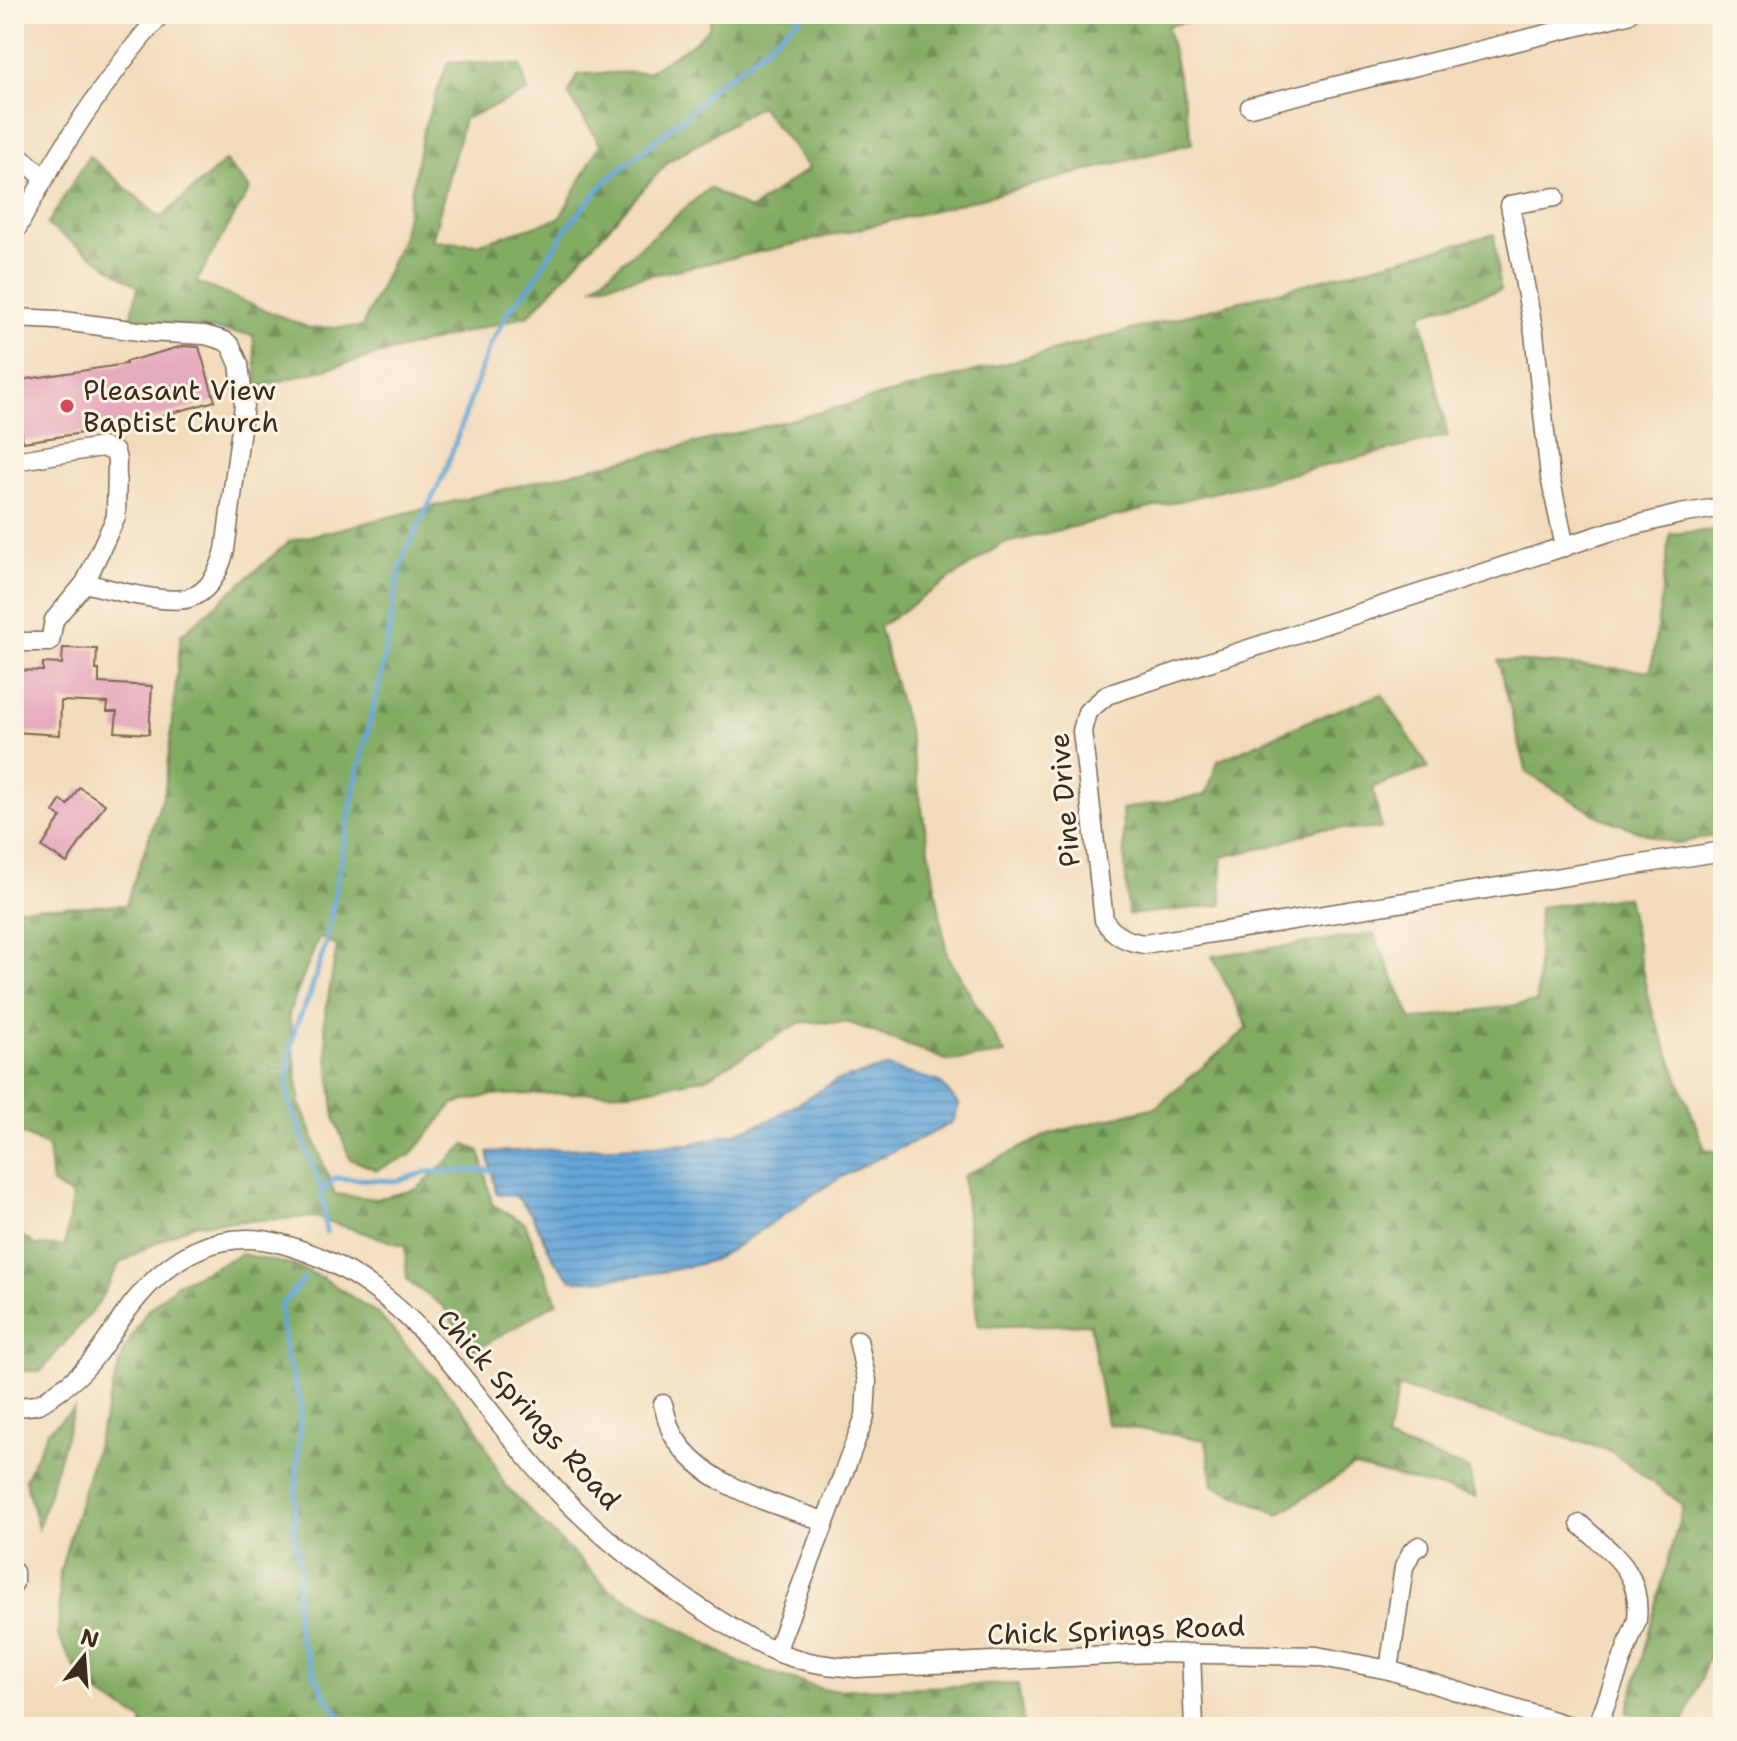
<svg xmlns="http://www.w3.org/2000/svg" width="1737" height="1741" font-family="'Shantell Sans',sans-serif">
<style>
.forest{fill:url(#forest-firs);stroke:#5f6b40;stroke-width:2}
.water{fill:url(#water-rules);stroke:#50687b;stroke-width:2}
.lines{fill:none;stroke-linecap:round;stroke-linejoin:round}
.stream{stroke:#65a6d8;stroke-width:5}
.building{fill:#e7abbe}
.minor-casing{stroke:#7b6855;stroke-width:21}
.minor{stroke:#fff;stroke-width:18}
.poi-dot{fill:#d1495b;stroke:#fcf5e5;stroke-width:3}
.labels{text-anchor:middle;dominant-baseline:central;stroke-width:6;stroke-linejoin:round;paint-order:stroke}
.poi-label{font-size:28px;fill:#3b2a1e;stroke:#fcf5e5;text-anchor:start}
.street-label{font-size:28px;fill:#3b2a1e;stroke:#fcf5e5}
</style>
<defs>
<pattern id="forest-firs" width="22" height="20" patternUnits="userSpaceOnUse" patternTransform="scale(2)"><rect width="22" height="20" fill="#83ac63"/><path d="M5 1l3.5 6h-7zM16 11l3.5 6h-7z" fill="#6c8c51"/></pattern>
<pattern id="water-rules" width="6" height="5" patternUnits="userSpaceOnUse" patternTransform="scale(2)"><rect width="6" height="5" fill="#65a6d8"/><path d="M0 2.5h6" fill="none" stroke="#5487af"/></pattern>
</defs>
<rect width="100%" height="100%" fill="#fcf5e5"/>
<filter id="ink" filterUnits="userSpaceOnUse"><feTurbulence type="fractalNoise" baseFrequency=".0125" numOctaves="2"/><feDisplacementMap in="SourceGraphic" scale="16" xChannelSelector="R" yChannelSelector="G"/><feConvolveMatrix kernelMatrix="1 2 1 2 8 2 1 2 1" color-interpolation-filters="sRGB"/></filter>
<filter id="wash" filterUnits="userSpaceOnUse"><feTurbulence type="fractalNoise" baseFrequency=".006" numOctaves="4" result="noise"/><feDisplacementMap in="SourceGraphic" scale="32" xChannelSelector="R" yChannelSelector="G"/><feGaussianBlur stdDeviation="1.8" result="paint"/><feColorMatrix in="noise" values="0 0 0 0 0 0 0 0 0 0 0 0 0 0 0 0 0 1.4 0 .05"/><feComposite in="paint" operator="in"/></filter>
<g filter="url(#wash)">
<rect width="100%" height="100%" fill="#f2dbbb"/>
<g class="forest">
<path d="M 712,14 L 1226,14 L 1167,26 L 1193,143 C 994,195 796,249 594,286 L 709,188 L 750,210 L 809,168 L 760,106 L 669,161 L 529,315 L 258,387 L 253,335 L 131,318 L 138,287 L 47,225 L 89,156 L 161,218 L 225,161 L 250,189 L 196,282 L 309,328 L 362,327 L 402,239 L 424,127 L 448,62 L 521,65 L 528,92 L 464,119 L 432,241 L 477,244 L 560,218 L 600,144 L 568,94 L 579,74 L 647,72 L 692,44 L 709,28 Z"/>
<polygon points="1494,234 1500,290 1421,314 1448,436 1002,544 879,627 909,734 947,954 1005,1054 949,1061 850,1023 801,1022 706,1078 630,1092 493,1095 453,1104 411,1155 377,1170 350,1159 335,1119 324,1022 337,946 319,937 289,1013 300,1103 335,1194 376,1199 417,1189 465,1145 480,1151 492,1204 525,1223 557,1302 471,1353 443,1306 407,1281 405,1246 315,1217 194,1224 150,1246 119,1264 98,1304 41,1371 18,1371 14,1348 14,1230 35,1245 65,1246 72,1196 52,1184 48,1147 14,1130 14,908 126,905 165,790 181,635 290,541 794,419"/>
<polygon points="1723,529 1723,834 1674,844 1600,817 1527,773 1498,660 1651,671 1670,534"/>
<polygon points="1382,694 1429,768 1373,787 1381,829 1320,829 1272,846 1222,857 1222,905 1128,915 1122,809 1206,795 1218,761 1311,720"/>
<polygon points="1627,897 1649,1002 1705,1149 1723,1153 1723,1639 1716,1638 1684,1722 1627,1713 1683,1505 1610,1451 1399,1387 1386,1440 1468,1469 1476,1497 1354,1466 1279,1514 1213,1485 1206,1440 1107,1424 1090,1324 978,1327 963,1176 1051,1133 1156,1107 1248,1028 1212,956 1374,934 1412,1020 1537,1002 1539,907"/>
<polygon points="242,1254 295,1266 323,1278 379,1315 474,1422 505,1486 609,1589 741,1663 825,1690 1018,1684 1024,1727 142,1727 142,1720 84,1685 58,1636 60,1571 124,1350 146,1312 177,1284"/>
<polygon points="74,1409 38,1529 25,1479 48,1431"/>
</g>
<path class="water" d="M 886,1067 L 940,1082 L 959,1105 L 953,1122 C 915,1143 874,1158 837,1180 C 796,1203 760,1235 718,1257 C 694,1270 600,1282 572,1280 L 554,1260 L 531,1213 L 516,1196 L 496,1193 L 488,1152 L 690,1144 L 736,1133 L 770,1120 L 836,1081 Z"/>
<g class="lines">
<g class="stream">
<polyline points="322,1191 335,1178 397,1181 427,1172 492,1170"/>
<polyline points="326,1232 322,1191 287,1095 290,1055 295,1028 310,994 325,946 356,781 381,677 397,584 405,553 445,472 489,347 507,314 533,282 566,229 604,183 694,109 714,86 751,60 804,14"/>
<polyline points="304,1279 280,1307 286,1355 301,1405 294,1529 300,1570 296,1600 298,1634 321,1689 347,1727"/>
</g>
</g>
<g id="blocks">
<g class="building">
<polygon points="183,346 199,347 215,401 122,427 23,442 14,381 126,364 125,362"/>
<polygon points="63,648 97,649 96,670 99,670 99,683 152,686 149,734 115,732 117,712 107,712 108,703 61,701 60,735 14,732 15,670 43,671 43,663 62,664"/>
<polygon points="79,787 105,804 67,863 42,847 61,817 53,812 61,800 68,805"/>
</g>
</g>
</g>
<g filter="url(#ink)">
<use href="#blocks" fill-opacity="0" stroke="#7b6855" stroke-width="2"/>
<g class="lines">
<defs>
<g id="minor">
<polyline points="1250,107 1628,14"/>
<polyline points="14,151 44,178"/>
<polyline points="1555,197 1510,205 1534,333 1550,477 1565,547"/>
<path d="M 14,234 C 55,155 103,81 161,14"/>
<path d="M 14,318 L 56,320 L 146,332 L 205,335 L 225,341 L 231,346 L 239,364 L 244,405 L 225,550 C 220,569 210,592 189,598 C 168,605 108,589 85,583"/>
<polyline points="14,461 102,447 115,452 117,460 116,517 85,583 54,620 50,642 14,642"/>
<path d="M 1723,507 L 1680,514 L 1612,531 L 1107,695 L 1087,712 L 1082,731 L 1104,920 C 1114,936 1126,941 1144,944 L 1723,851"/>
<path d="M 663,1404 C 666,1414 668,1426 673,1435 C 704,1487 772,1503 824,1521"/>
<path d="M 14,1407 C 21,1406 31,1407 38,1404 C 45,1402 52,1395 58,1391 C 89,1372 104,1344 124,1315 C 154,1273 194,1239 247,1239 C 272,1239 294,1247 317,1256 C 418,1299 474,1398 544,1477 C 592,1531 650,1576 711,1615 C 736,1631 762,1648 791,1657 C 812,1664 833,1666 856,1668 L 1149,1653 L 1317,1656 L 1389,1670 L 1573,1727"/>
<path d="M 1580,1524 C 1612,1554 1642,1570 1637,1620 L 1597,1727"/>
<polyline points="14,1572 14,1583"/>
<polyline points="776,1652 865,1416 867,1381 858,1340"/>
<polyline points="1191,1653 1194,1727"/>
<polyline points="1389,1670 1404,1567 1412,1551 1419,1546"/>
</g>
</defs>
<use href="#minor" class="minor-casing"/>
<use href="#minor" class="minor"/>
</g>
</g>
<circle class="poi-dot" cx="67" cy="406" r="8"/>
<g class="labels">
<g class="poi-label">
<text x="83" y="390">Pleasant View<tspan x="83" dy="32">Baptist Church</tspan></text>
</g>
<g class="street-label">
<text transform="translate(1064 800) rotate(-95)">Pine Drive</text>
<text transform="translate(529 1409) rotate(48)">Chick Springs Road</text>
<text transform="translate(1116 1630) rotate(-2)">Chick Springs Road</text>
</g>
</g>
<rect width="1737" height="1741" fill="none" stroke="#fcf5e5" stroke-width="48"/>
<g transform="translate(84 1657) rotate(17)" stroke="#fcf5e5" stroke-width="6" paint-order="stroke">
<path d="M0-6L14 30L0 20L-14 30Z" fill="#3b2a1e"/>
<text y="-12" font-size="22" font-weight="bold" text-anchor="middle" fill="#3b2a1e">N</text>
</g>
</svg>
